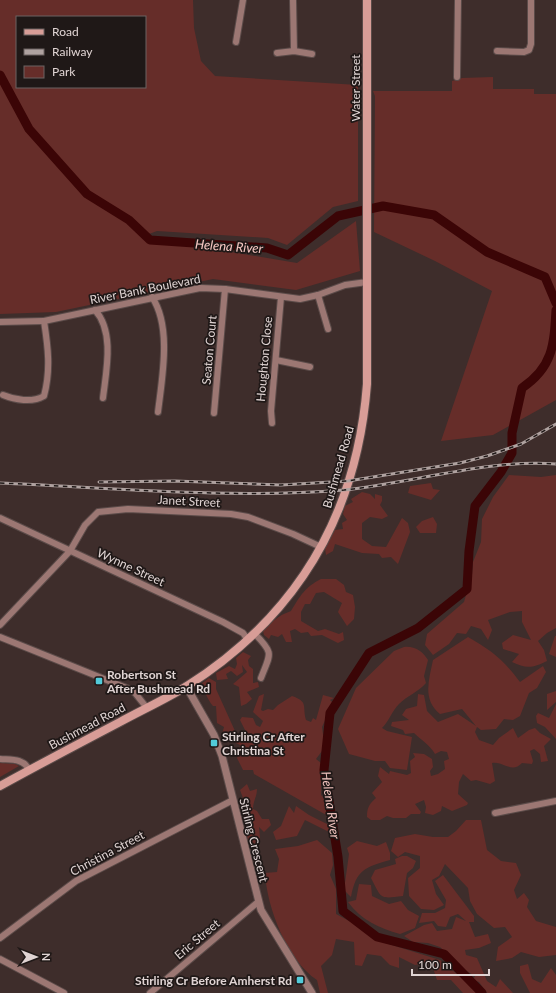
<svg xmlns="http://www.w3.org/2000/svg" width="556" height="993" font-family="Lato,sans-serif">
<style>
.green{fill:#662d29;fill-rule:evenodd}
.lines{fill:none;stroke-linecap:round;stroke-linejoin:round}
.river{stroke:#3b0506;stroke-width:9}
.minor-casing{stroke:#5b4b49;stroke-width:8}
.tertiary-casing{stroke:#5b4b49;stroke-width:9}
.secondary-casing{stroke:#5b4b49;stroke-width:10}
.minor{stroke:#9c7773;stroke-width:6}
.tertiary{stroke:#9c7773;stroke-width:7}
.secondary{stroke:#d89d97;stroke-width:8}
.rail-casing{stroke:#afa2a0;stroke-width:3}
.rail{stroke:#1f1817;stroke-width:1.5;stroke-dasharray:4.5;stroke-linecap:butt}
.poi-dot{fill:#52cbd9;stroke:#1f1817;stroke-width:1.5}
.labels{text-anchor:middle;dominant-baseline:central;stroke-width:3.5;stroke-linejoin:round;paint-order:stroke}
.street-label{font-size:12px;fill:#e0d4d3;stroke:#1f1817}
.poi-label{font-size:12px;font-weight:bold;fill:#e0d4d3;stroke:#1f1817;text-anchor:start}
.water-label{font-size:13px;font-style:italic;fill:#f6c7c2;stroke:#1f1817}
</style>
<rect width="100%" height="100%" fill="#3e2d2b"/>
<g class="green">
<path d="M 0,0 L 193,0 L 194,28 L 201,61 L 215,76 L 358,85 L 358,201 L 333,207 L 287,245 L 268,238 L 157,231 L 141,237 L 297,263 L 356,221 L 360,271 L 296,290 L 213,279 L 56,312 L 0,314 ZM 17,17 L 145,17 L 145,87 L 17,87 Z"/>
<polygon points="493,77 493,89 534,89 534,94 556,94 556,400 493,435 441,441 492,291 435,261 374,232 375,96 373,91 452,91 452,81 462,78"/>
<path d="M 509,475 L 541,477 L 556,475 L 556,628 L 547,633 L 538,641 L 544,650 L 547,661 C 533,668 526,669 512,662 L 519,654 L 503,649 L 502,643 L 513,635 L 531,640 L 522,622 L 522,611 L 510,612 L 488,620 L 492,630 L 488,640 L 481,629 L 471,626 L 466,634 L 457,633 L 449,644 L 433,655 L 425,645 L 427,634 L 464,602 L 472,574 L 473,562 L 481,542 L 482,519 L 493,497 Z"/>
<polygon points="431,483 433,489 440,490 431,500 408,493 410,486"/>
<path d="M 362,492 L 370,494 L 375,499 L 375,494 L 382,496 L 382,501 L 380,505 L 388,516 L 382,519 L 370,517 L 362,523 L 362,539 L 372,546 L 386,547 L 402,518 L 408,523 L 410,532 C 406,543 402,553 398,564 L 391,557 L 382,558 L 379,554 L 362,553 L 335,544 L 333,551 L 326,555 L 325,548 L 335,530 L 343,529 L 342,523 L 347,520 L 343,514 L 345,506 L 353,502 L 351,499 Z"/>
<polygon points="433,517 437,524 436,533 420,533 416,527 422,521"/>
<path d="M 321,579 L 336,579 L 344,585 L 346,592 L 353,595 L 355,607 L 354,619 L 347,626 L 338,612 L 342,603 L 324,592 L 316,593 L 310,604 L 305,604 L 301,612 L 301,621 L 318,631 L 325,629 L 339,634 L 343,632 L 344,640 L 338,643 L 322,635 L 311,636 L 308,632 L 301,633 L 295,629 L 290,631 L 292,642 L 286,642 L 282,634 L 278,637 L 271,635 L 269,639 L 264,635 L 263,631 C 273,621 277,616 291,611 C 300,596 305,587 321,579 Z"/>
<polygon points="555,636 556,636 556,657 549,654"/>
<path d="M 468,637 C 492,651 503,659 520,682 L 543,666 L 546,672 L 537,688 L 529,693 L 520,716 L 513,720 L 504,719 L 496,729 L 481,730 L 477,727 L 475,732 L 479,740 L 493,745 L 499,738 L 513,728 L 518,738 L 529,730 L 535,728 L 540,733 L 551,739 L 544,746 L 548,761 L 541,762 L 540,754 L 534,749 L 530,751 L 533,761 L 532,764 L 522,763 C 512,774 503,761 492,763 L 495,781 L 490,784 L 476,780 L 471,781 L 463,774 L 459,782 L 458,794 L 468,803 L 467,805 L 452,811 L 442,806 L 441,811 L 433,815 L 425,813 L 426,807 L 424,800 L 415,804 L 421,812 L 420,814 L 411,814 L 406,818 L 393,818 L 387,816 L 380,820 L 371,820 L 367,817 C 367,808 369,804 376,798 L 372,793 L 382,782 L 378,776 L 380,767 L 389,774 L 390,771 L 407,775 L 411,773 L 410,761 L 415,757 L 413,753 L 424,754 L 432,759 L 433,767 L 430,771 L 431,776 L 438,774 L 445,769 L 444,761 L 449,759 L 447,752 L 441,751 L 435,754 C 430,745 421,740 414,733 L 405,734 L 403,730 L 391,726 L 392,722 L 409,720 L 402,715 L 406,709 L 417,706 L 418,694 L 424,695 L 427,711 L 438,722 L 458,714 L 476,726 L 462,709 L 440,714 C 422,699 429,680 433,660 Z"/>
<path d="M 404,647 C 415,646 422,651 428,660 L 424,676 L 426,683 C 418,692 407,696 399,704 C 392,711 389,721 382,728 L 387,731 L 412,737 L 407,770 L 390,768 L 385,761 L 375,761 L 349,754 L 338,729 L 356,688 L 394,651 Z"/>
<polygon points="243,652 251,656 248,660 249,666 253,669 253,683 258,682 259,687 247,692 252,699 246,704 241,706 239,687 233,684 247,672 242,665 243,672 237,676 231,671 226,674 228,679 217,680 216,673 229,666 235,669 237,664 236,658"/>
<path d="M 209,678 L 216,682 L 216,689 L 235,731 L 240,737 L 246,732 L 240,720 L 242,717 L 253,718 L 256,725 L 260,727 L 263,721 L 253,712 L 259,696 L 264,694 L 261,710 L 263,711 L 268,709 L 273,710 L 278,705 L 292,696 C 309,702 302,706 306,720 L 311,722 L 313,718 L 316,720 L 323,695 L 334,698 L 330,700 L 333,703 L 322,727 L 324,742 L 322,751 L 316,759 L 321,763 L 321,795 L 326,800 L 325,808 L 328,816 L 254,774 L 253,770 L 243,770 L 237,758 L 239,753 L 240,745 L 228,739 L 222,734 L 224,727 L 217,723 L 216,706 L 213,706 C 207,699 206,692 200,685 Z"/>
<polygon points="556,691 556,702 547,710 547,694"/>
<polygon points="556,704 556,739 545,727 537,723 536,716 538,713 549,718"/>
<polygon points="0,763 15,764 19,766 0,777"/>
<path d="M 247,784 L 250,791 L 257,789 C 257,797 253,801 253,809 L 257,811 L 262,819 L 269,819 L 271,825 L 264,832 L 259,827 L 260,838 L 254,845 L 249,845 L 245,827 L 246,817 L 242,802 L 243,798 L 240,790 Z"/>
<polygon points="289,806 294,813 296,806 309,815 329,825 329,832 305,820 297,836 276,840 273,832 281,826"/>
<polygon points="466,820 481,820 487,850 501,861 516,863 521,875 514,890 517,899 524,893 529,900 527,907 536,921 556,927 556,955 539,957 521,952 512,958 496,961 498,947 512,937 505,927 494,928 477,914 470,901 468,888 445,864 439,876 432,880 436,894 444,905 434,910 421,909 409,896 408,878 420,868 420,856 405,852 398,857 391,851 395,838 415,834 433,837 448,837 456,831"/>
<path d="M 317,840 L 332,853 L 333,865 L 330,875 L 336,889 L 336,914 L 355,924 L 379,941 L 440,960 L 480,993 L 463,993 L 451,980 L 437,980 L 431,962 L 415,965 L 399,957 L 399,968 L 390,965 L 381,956 L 367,954 L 362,966 L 355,965 L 354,942 L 336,939 L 332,955 L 321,966 L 328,993 L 320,993 L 317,980 C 287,960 267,908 265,873 L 277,872 L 279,859 L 275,849 L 298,846 Z"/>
<path d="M 357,841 L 377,846 L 386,842 L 390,853 L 390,860 C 365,867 356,870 351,897 L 344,890 L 349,854 L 347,848 Z"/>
<path d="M 402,856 L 407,856 L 416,861 L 413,868 L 407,873 L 403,896 C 379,899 382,899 371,878 L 375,870 L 396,864 L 395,859 Z"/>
<polygon points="443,875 474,916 474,922 469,922 475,937 488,934 491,943 479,948 465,950 466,955 477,958 487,981 496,987 500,979 513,993 487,993 479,982 473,980 475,976 463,969 440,947 428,943 413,942 404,936 424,925 432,923 437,931 452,929 456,917 466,921 458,914 450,917 446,927 438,926 434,921 419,923 422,913 435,913 445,908 446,900 435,881"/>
<path d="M 359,884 L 371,885 L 372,896 L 389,904 L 401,901 L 408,910 L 419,916 L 415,928 L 400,934 C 379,928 361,920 348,902 L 356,900 Z"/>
<polygon points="528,964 532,979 541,983 551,968 556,975 556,993 530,993 520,973 520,966"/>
</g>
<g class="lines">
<g class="river">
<polyline points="0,75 29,129 87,194 129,220 150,240 267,248 288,255 338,216 383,206 434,215 487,252 545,277 556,303"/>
<path d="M 482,993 L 444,954 L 377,937 L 343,911 L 338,857 L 324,770 L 330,713 L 369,653 L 418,628 L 467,589 L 469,551 L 475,506 L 501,472 L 512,453 L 512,433 L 522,388 C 553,367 554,345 556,310"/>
</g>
<defs>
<g id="minor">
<polyline points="293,0 294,51"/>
<polyline points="236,42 243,0"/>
<polyline points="497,51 524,52 529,50 531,44 531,0"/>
<polyline points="277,53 294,51 312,54"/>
<polyline points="457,77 458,0"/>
<polyline points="318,295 328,329"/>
<path d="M 152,297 C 172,327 162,378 158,412"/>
<path d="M 95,310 C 115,332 106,372 103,398"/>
<polyline points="0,322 44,321"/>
<polyline points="276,360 310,367"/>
<path d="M 3,395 C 15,400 32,403 44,396 C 51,370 48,347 44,321 L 200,288 L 225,289 L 300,299 L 318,295 L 345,285 L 367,282"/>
<polyline points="214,413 225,289"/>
<polyline points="272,423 271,411 281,297"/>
<polyline points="0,518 223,622 243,633 248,640"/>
<polyline points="0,625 70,551 85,525 98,512 128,509 231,514 248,517 293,534 321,547"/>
<path d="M 255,634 C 275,654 270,654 261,678"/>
<polyline points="0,637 129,689 135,693 147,708"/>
<path d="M 0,759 C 10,760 24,758 29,770"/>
<polyline points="495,813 556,801"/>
<polyline points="0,938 76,881 233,800"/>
<polyline points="0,959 64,993"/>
<polyline points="150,993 258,902"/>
</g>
<polyline id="tertiary" points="186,686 214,735 222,756 261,910 312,993"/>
<path id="secondary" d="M 0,786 C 40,764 80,743 120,722 C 142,710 166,699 187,686 C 297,616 357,515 367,384 L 367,0"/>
</defs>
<use href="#minor" class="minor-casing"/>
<use href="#tertiary" class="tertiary-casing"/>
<use href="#secondary" class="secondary-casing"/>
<use href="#minor" class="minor"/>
<use href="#tertiary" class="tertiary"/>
<use href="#secondary" class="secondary"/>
<defs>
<g id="rail">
<polyline points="99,482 175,481 281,485 348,481 460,463 487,456 521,444 556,424"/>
<path d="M 0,483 C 114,488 230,499 344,490 C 415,483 484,459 556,464"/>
</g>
</defs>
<use href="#rail" class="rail-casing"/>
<use href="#rail" class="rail"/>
</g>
<g class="poi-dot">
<rect x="95" y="677" width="8" height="8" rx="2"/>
<rect x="210" y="739" width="8" height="8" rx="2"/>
<rect x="296" y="976" width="8" height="8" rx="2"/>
</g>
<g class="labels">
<g class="street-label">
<text transform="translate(355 88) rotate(-90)">Water Street</text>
<text transform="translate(145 289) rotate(-11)">River Bank Boulevard</text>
<text transform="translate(209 350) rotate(-85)">Seaton Court</text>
<text transform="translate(264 359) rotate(-85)">Houghton Close</text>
<text transform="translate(338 467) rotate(-74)">Bushmead Road</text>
<text transform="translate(189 501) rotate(3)">Janet Street</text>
<text transform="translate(131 567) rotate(25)">Wynne Street</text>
<text transform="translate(87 726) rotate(-28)">Bushmead Road</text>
<text transform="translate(254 840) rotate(76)">Stirling Crescent</text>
<text transform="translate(107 853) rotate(-28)">Christina Street</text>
<text transform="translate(197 939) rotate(-40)">Eric Street</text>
</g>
<g class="poi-label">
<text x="107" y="674">Robertson St<tspan x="107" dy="14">After Bushmead Rd</tspan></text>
<text x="222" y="736">Stirling Cr After<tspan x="222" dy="14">Christina St</tspan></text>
<text x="292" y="980" text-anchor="end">Stirling Cr Before Amherst Rd</text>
</g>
<g class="water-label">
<text transform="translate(229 246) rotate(4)">Helena River</text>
<text transform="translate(331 805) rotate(82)">Helena River</text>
</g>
</g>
<rect x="16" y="16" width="130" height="72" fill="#1f1817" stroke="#6c6362"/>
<rect x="24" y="29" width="20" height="6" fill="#d89d97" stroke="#6c6362"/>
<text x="52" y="36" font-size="12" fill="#e0d4d3">Road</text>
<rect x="24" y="49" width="20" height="6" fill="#afa2a0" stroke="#6c6362"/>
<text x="52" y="56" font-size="12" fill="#e0d4d3">Railway</text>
<rect x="24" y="66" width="20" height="12" fill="#662d29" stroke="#6c6362"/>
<text x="52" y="76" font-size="12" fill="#e0d4d3">Park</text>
<g transform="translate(36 957) rotate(90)" stroke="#1f1817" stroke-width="3" paint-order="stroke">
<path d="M0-3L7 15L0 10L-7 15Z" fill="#e0d4d3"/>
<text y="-6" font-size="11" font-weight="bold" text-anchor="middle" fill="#e0d4d3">N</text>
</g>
<path d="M412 969v6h77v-6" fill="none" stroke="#e0d4d3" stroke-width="2"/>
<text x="418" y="969" font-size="12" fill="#e0d4d3" stroke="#1f1817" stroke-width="3" paint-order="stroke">100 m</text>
</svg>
